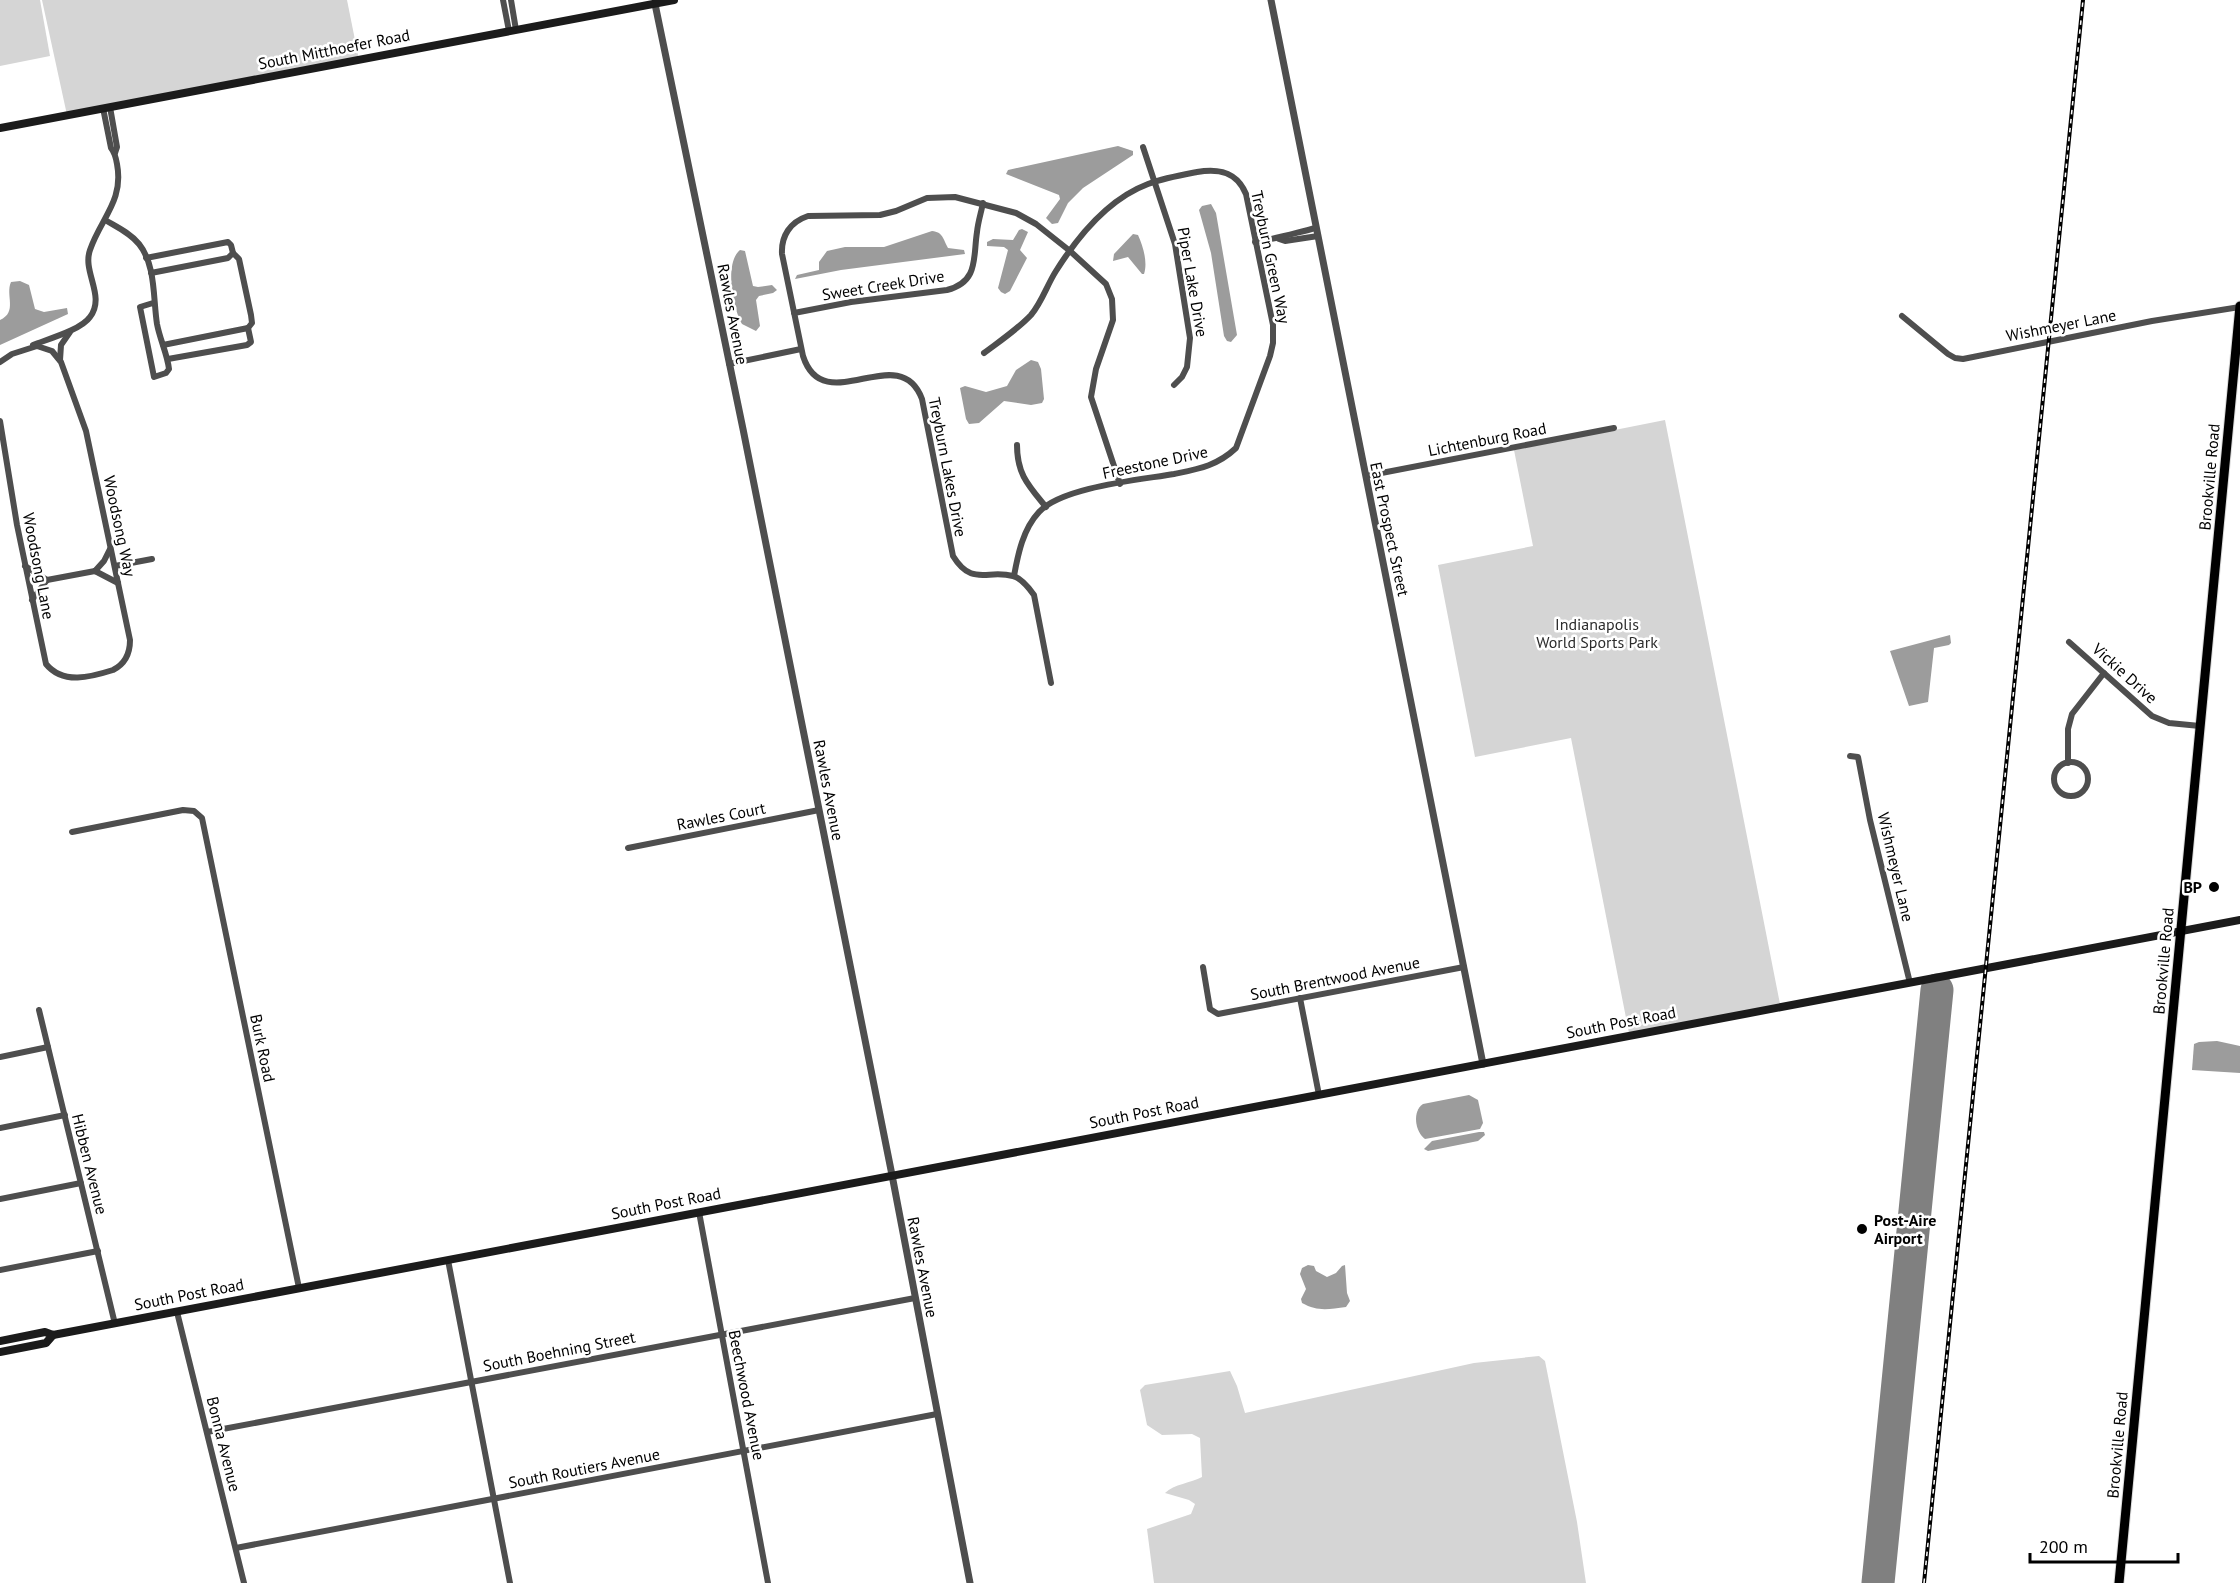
<svg xmlns="http://www.w3.org/2000/svg" width="2240" height="1583" font-family="'PT Sans',sans-serif">
<style>
.green{fill:#d5d5d5}
.water{fill:#9c9c9c}
.lines{fill:none;stroke-linecap:round;stroke-linejoin:round}
.runway{stroke:#808080;stroke-width:33}
.primary-casing{stroke:#dbdbdb;stroke-width:11}
.minor{stroke:#4e4e4e;stroke-width:6}
.tertiary{stroke:#4e4e4e;stroke-width:7}
.secondary{stroke:#1b1b1b;stroke-width:8}
.primary{stroke:#000;stroke-width:9}
.rail-casing{stroke:#000;stroke-width:4}
.rail{stroke:#fff;stroke-width:1.5;stroke-dasharray:4.5;stroke-linecap:butt}
.poi-dot{fill:#000;stroke:#fff;stroke-width:2}
.labels{text-anchor:middle;dominant-baseline:central;stroke-width:5;stroke-linejoin:round;paint-order:stroke}
.street-label{font-size:16px;fill:#000;stroke:#fff}
.park-label{font-size:16px;fill:#2c2c2c;stroke:#fff}
.poi-label{font-size:16px;font-weight:bold;fill:#000;stroke:#fff;text-anchor:end}
</style>
<rect width="100%" height="100%" fill="#fff"/>
<g class="green">
<polygon points="0,0 40,0 50,56 0,66"/>
<polygon points="42,0 347,0 359,60 67,115"/>
<polygon points="1665,420 1780,1004 1629,1033 1571,738 1475,757 1438,565 1533,546 1514,450"/>
<path d="M 1539,1356 L 1545,1361 L 1577,1522 L 1586,1583 L 1154,1583 L 1147,1529 L 1191,1514 L 1195,1504 L 1189,1500 L 1165,1493 C 1174,1484 1191,1483 1202,1477 L 1200,1438 L 1192,1434 L 1162,1435 L 1147,1425 L 1140,1390 L 1145,1385 L 1230,1371 L 1237,1386 L 1245,1413 L 1474,1363 Z"/>
</g>
<g class="water">
<polygon points="1118,146 1133,151 1133,155 1083,188 1068,203 1058,223 1052,224 1046,218 1060,199 1059,195 1006,174 1008,170"/>
<polygon points="1211,204 1216,213 1237,335 1231,342 1227,341 1224,336 1211,253 1199,210 1202,206"/>
<polygon points="1022,229 1028,232 1020,250 1027,258 1010,291 1005,294 1001,292 998,288 1008,250 1004,247 987,246 987,242 993,239 1013,240 1019,230"/>
<path d="M 932,231 C 943,232 943,239 948,248 L 964,250 L 965,254 L 841,270 L 795,279 L 797,275 L 819,270 L 819,262 L 827,251 L 845,247 L 884,247 Z"/>
<path d="M 1133,234 L 1138,235 C 1143,246 1148,262 1144,274 L 1142,274 L 1128,257 L 1113,261 L 1114,254 Z"/>
<path d="M 740,250 L 745,251 L 753,286 L 758,287 L 772,285 L 777,290 L 773,293 L 759,296 L 756,300 L 760,326 L 756,331 L 742,324 C 733,309 724,263 740,250 Z"/>
<path d="M 20,281 L 29,285 L 35,309 L 44,312 L 67,308 L 68,314 L 0,345 L 0,320 C 18,312 5,295 11,282 Z"/>
<polygon points="1031,360 1038,362 1041,369 1044,399 1042,403 1031,405 1004,401 979,423 969,424 966,419 960,388 965,386 986,392 1007,386 1016,370"/>
<polygon points="1950,635 1951,643 1949,645 1934,648 1928,702 1909,706 1890,651"/>
<polygon points="2217,1041 2240,1046 2240,1073 2192,1070 2194,1044 2199,1042"/>
<path d="M 1469,1095 L 1478,1100 L 1483,1123 L 1480,1129 L 1425,1139 C 1415,1132 1412,1111 1423,1104 Z"/>
<polygon points="1479,1132 1484,1132 1485,1135 1478,1141 1428,1151 1424,1149 1432,1141"/>
<path d="M 1308,1265 L 1314,1266 L 1316,1271 L 1327,1277 L 1336,1273 L 1342,1266 L 1345,1265 L 1347,1293 L 1350,1301 L 1346,1307 C 1329,1309 1318,1312 1302,1303 L 1301,1299 L 1306,1289 L 1300,1274 L 1302,1268 Z"/>
</g>
<g class="lines">
<polyline class="runway" points="1878,1583 1937,990"/>
<defs>
<polyline id="primary" points="2119,1583 2240,306"/>
</defs>
<use href="#primary" class="primary-casing"/>
<g class="minor">
<polyline points="503,0 509,31"/>
<polyline points="511,0 516,30"/>
<polyline points="110,107 117,147 115,153"/>
<polyline points="1143,147 1175,244 1190,338 1187,367 1182,377 1174,385"/>
<path d="M 105,220 C 117,227 130,233 139,244 C 156,265 153,299 157,324 C 160,340 167,353 169,369 L 166,373 L 154,377 L 140,307 L 153,303"/>
<polyline points="1279,239 1285,241 1318,236"/>
<path d="M 1255,242 C 1276,239 1295,233 1316,228"/>
<polyline points="146,258 228,242 231,245 233,253 228,258 151,273"/>
<path d="M 794,313 L 851,302 L 947,290 C 979,282 973,257 977,232 C 978,222 981,213 983,203"/>
<polyline points="1902,316 1948,354 1955,358 1963,359 2152,321 2240,307"/>
<path d="M 33,345 C 48,339 81,330 90,317 C 106,296 82,272 90,250 C 101,218 124,201 117,164 C 116,158 115,153 111,148 L 103,108"/>
<polyline points="163,345 248,328 252,323 251,315 239,259 233,253"/>
<path d="M 984,353 C 1000,341 1018,329 1031,315 C 1042,302 1047,285 1056,271 C 1078,236 1108,199 1148,184 C 1164,178 1181,175 1197,172 C 1219,168 1237,172 1246,194 L 1273,325 L 1273,343 L 1270,356 L 1236,448 C 1217,466 1198,469 1174,474 C 1139,480 1062,487 1039,512 C 1023,529 1018,554 1014,576"/>
<polyline points="168,359 247,345 251,342 248,328"/>
<polyline points="60,360 61,345 70,332"/>
<path d="M 0,362 L 12,354 L 37,346 L 52,351 L 61,362 L 86,431 L 130,640 C 130,653 125,664 113,670 C 91,677 63,685 46,664 L 17,525 L 0,421"/>
<polyline points="729,364 801,349"/>
<path d="M 1017,445 C 1017,474 1028,485 1046,507"/>
<polyline points="1366,476 1614,428"/>
<polyline points="25,566 47,580"/>
<polyline points="115,566 152,559"/>
<polyline points="95,571 118,583"/>
<polyline points="95,571 104,561 110,549"/>
<polyline points="47,580 95,571"/>
<polyline points="32,600 47,580"/>
<polyline points="2069,642 2152,716 2169,723 2200,726"/>
<path d="M 1051,683 L 1034,595 C 1029,588 1021,578 1013,576 C 987,569 972,587 953,556 L 922,399 C 899,338 824,421 803,356 L 782,254 C 781,236 790,222 808,216 L 880,215 L 896,211 L 927,198 L 955,197 L 1016,213 L 1036,224 L 1070,251 L 1106,284 L 1112,299 L 1113,320 L 1096,369 L 1091,397 L 1120,484"/>
<polyline points="1850,756 1858,757 1870,820 1910,983"/>
<circle cx="2071" cy="779" r="17"/>
<polyline points="2068,763 2068,729 2072,714 2104,673"/>
<polyline points="72,832 183,810 194,811 202,818 299,1288"/>
<polyline points="628,848 819,810"/>
<polyline points="1203,967 1210,1009 1218,1014 1464,967"/>
<polyline points="1300,998 1319,1095"/>
<polyline points="39,1010 115,1324"/>
<polyline points="0,1057 48,1047"/>
<polyline points="0,1128 65,1115"/>
<polyline points="0,1199 81,1183"/>
<polyline points="699,1212 768,1583"/>
<polyline points="448,1260 510,1583"/>
<polyline points="0,1270 98,1251"/>
<polyline points="177,1312 244,1583"/>
<polyline points="207,1432 915,1298"/>
<polyline points="236,1548 937,1414"/>
</g>
<g class="tertiary">
<polyline points="1271,0 1483,1064"/>
<polyline points="655,4 743,429 892,1175 970,1583"/>
</g>
<g class="secondary">
<polyline points="0,128 674,0"/>
<polyline points="0,1341 45,1332 53,1335 2240,920"/>
<polyline points="0,1352 46,1343 53,1335"/>
</g>
<use href="#primary" class="primary"/>
<defs>
<polyline id="rail" points="1924,1583 2083,0"/>
</defs>
<use href="#rail" class="rail-casing"/>
<use href="#rail" class="rail"/>
</g>
<g class="poi-dot">
<circle cx="2214" cy="887" r="6"/>
<circle cx="1862" cy="1229" r="6"/>
</g>
<g class="labels">
<g class="street-label">
<text transform="translate(334 49) rotate(-11)">South Mitthoefer Road</text>
<text transform="translate(1271 257) rotate(78)">Treyburn Green Way</text>
<text transform="translate(1193 282) rotate(80)">Piper Lake Drive</text>
<text transform="translate(883 285) rotate(-9)">Sweet Creek Drive</text>
<text transform="translate(733 314) rotate(79)">Rawles Avenue</text>
<text transform="translate(2061 325) rotate(-11)">Wishmeyer Lane</text>
<text transform="translate(1487 439) rotate(-11)">Lichtenburg Road</text>
<text transform="translate(1155 462) rotate(-12)">Freestone Drive</text>
<text transform="translate(948 467) rotate(79)">Treyburn Lakes Drive</text>
<text transform="translate(2209 477) rotate(-85)">Brookville Road</text>
<text transform="translate(120 526) rotate(78)">Woodsong Way</text>
<text transform="translate(1390 529) rotate(78)">East Prospect Street</text>
<text transform="translate(39 566) rotate(79)">Woodsong Lane</text>
<text transform="translate(2125 673) rotate(42)">Vickie Drive</text>
<text transform="translate(829 790) rotate(79)">Rawles Avenue</text>
<text transform="translate(721 816) rotate(-11)">Rawles Court</text>
<text transform="translate(1896 867) rotate(77)">Wishmeyer Lane</text>
<text transform="translate(2163 961) rotate(-85)">Brookville Road</text>
<text transform="translate(1335 978) rotate(-11)">South Brentwood Avenue</text>
<text transform="translate(1621 1022) rotate(-11)">South Post Road</text>
<text transform="translate(263 1048) rotate(78)">Burk Road</text>
<text transform="translate(1144 1112) rotate(-11)">South Post Road</text>
<text transform="translate(90 1164) rotate(76)">Hibben Avenue</text>
<text transform="translate(666 1203) rotate(-11)">South Post Road</text>
<text transform="translate(923 1267) rotate(79)">Rawles Avenue</text>
<text transform="translate(189 1294) rotate(-11)">South Post Road</text>
<text transform="translate(559 1351) rotate(-11)">South Boehning Street</text>
<text transform="translate(747 1395) rotate(79)">Beechwood Avenue</text>
<text transform="translate(224 1444) rotate(76)">Bonna Avenue</text>
<text transform="translate(2117 1445) rotate(-85)">Brookville Road</text>
<text transform="translate(584 1468) rotate(-11)">South Routiers Avenue</text>
</g>
<g class="park-label">
<text x="1597" y="624">Indianapolis<tspan x="1597" dy="18">World Sports Park</tspan></text>
</g>
<g class="poi-label">
<text x="2202" y="887">BP</text>
<text x="1874" y="1220" text-anchor="start">Post-Aire<tspan x="1874" dy="18">Airport</tspan></text>
</g>
</g>
<path d="M2030 1553v9h148v-9" fill="none" stroke="#000000" stroke-width="3"/>
<text x="2039" y="1553" font-size="18" fill="#000000" stroke="#ffffff" stroke-width="4.5" paint-order="stroke">200 m</text>
</svg>
